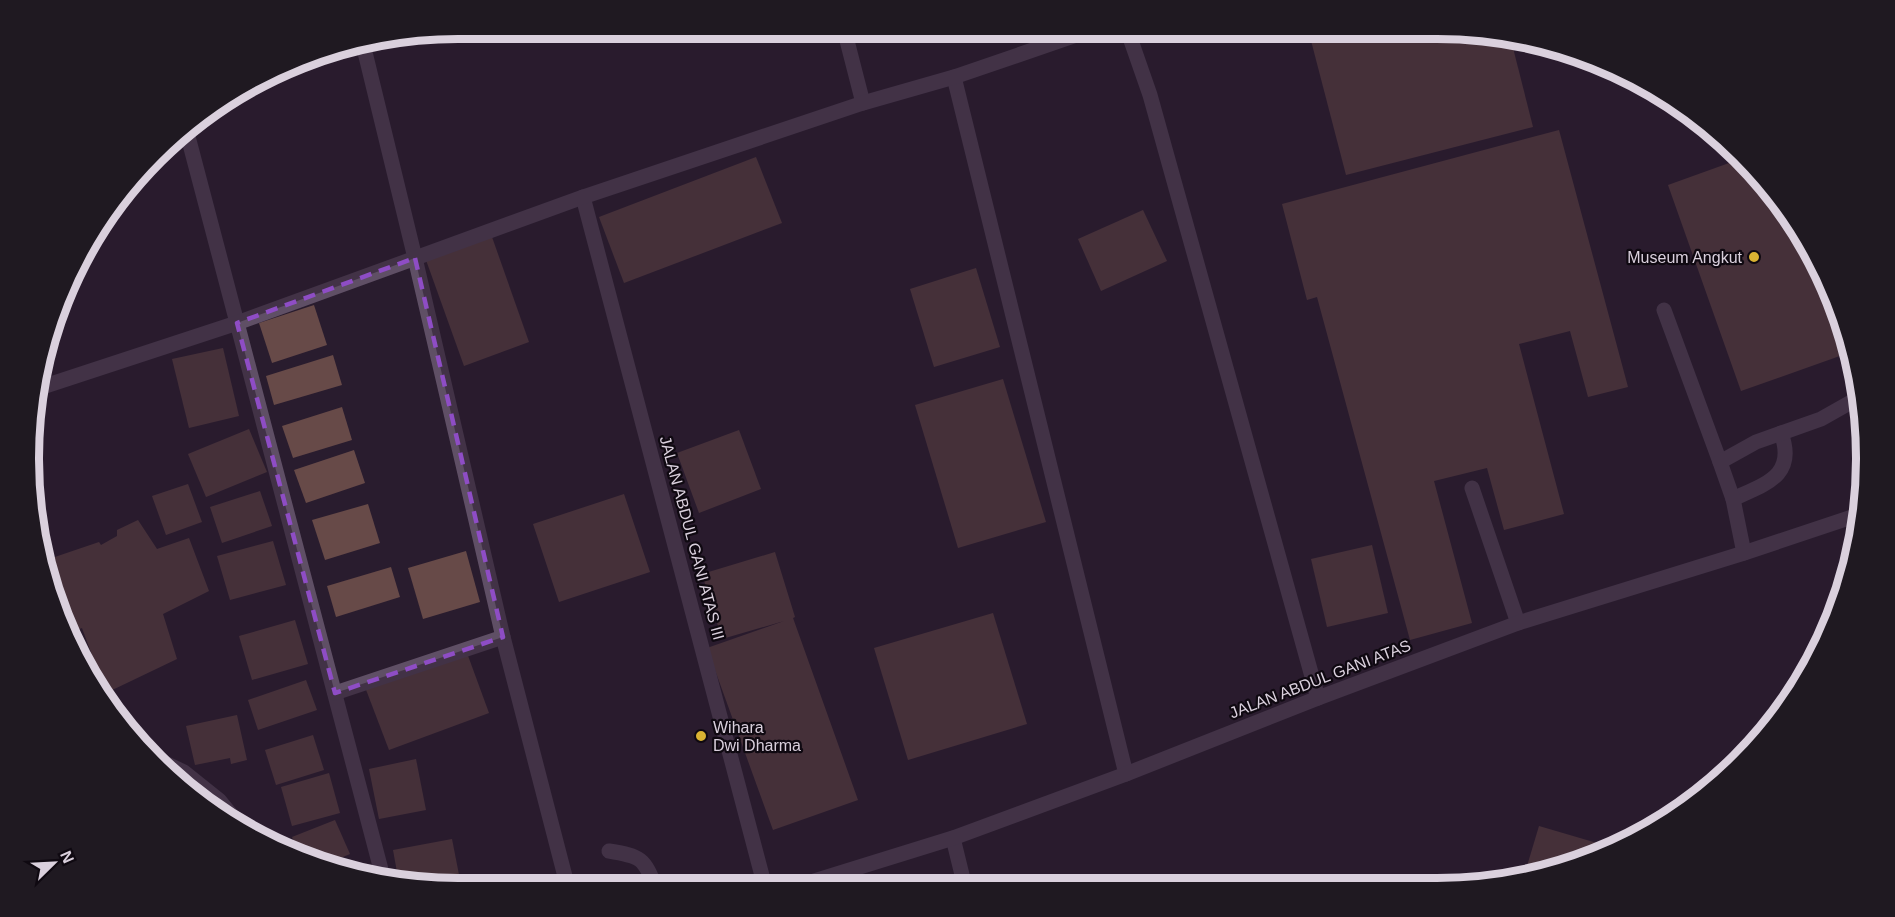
<svg xmlns="http://www.w3.org/2000/svg" width="1895" height="917" font-family="Arial,sans-serif">
<style>
.building{fill:#674a48}
.lines{fill:none;stroke-linecap:round;stroke-linejoin:round}
.minor{stroke:#5f4f65;stroke-width:15}
.marked{fill:none;stroke:#8e4dc5;stroke-width:4.5;stroke-dasharray:12 8;stroke-linejoin:round}
.poi-dot{fill:#dab333;stroke:#0f0911;stroke-width:2}
.labels{text-anchor:middle;dominant-baseline:central;stroke-width:4.5;stroke-linejoin:round;paint-order:stroke}
.poi-label{font-size:16px;fill:#dad0dd;stroke:#0f0911;text-anchor:end}
.street-label{font-size:16px;fill:#dad0dd;stroke:#0f0911}
.rim{fill:none;stroke:#dad0dd;stroke-width:8}
</style>
<rect width="100%" height="100%" fill="#291c2e"/>
<g class="building">
<polygon points="1308,29 1437,29 1510,36 1533,127 1346,175"/>
<polygon points="1559,130 1628,387 1588,397 1570,331 1519,344 1564,514 1504,530 1487,468 1434,481 1472,623 1410,640 1317,297 1307,300 1282,204"/>
<polygon points="756,157 782,223 624,283 599,217"/>
<polygon points="1743,158 1794,220 1834,294 1851,352 1741,391 1668,185"/>
<polygon points="1143,210 1167,261 1101,291 1078,239"/>
<polygon points="492,237 529,342 464,366 426,260"/>
<polygon points="976,268 1000,347 934,367 910,289"/>
<polygon points="314,305 327,345 272,363 259,323"/>
<polygon points="223,348 239,416 189,428 172,359"/>
<polygon points="333,355 342,385 274,405 266,376"/>
<polygon points="1003,379 1046,522 958,548 915,405"/>
<polygon points="342,407 352,440 293,458 282,426"/>
<polygon points="249,429 267,472 206,497 188,454"/>
<polygon points="739,430 761,489 699,513 677,453"/>
<polygon points="354,450 365,483 306,503 294,470"/>
<polygon points="188,484 202,522 166,535 152,496"/>
<polygon points="260,491 272,526 222,543 210,507"/>
<polygon points="624,494 650,572 559,602 533,524"/>
<polygon points="368,504 380,543 325,560 312,520"/>
<polygon points="138,520 157,549 189,538 209,591 163,614 177,659 106,693 82,628 68,633 46,560 99,542 101,545 117,536 117,530"/>
<polygon points="273,541 286,585 230,600 217,556"/>
<polygon points="1372,545 1388,613 1327,627 1311,559"/>
<polygon points="466,551 480,602 423,619 408,568"/>
<polygon points="775,552 795,617 793,618 858,800 773,830 707,648 784,621 722,639 702,574"/>
<polygon points="391,567 400,597 336,617 327,586"/>
<polygon points="993,613 1027,724 908,760 874,648"/>
<polygon points="295,620 308,664 252,680 239,636"/>
<polygon points="467,653 489,713 389,750 365,687"/>
<polygon points="306,680 317,710 258,730 248,700"/>
<polygon points="237,715 247,760 231,764 230,758 195,765 186,726"/>
<polygon points="313,735 324,770 276,785 265,750"/>
<polygon points="416,759 426,810 379,819 369,769"/>
<polygon points="329,773 340,813 292,826 281,787"/>
<polygon points="335,820 350,854 324,865 301,858 292,837"/>
<polygon points="1539,826 1614,848 1601,856 1524,876"/>
<polygon points="452,839 461,885 449,888 399,883 393,850"/>
</g>
<g class="lines">
<g class="minor">
<polyline points="844,29 863,103"/>
<polyline points="1127,29 1150,95 1318,698"/>
<polyline points="363,44 415,258 503,637 568,888"/>
<polyline points="954,77 1126,774"/>
<polyline points="1642,83 1654,96 1667,97"/>
<polyline points="186,129 384,881"/>
<polyline points="583,197 765,887"/>
<polyline points="1664,310 1720,462"/>
<polyline points="36,389 237,323 583,197 863,103 954,77 1094,29"/>
<polyline points="1472,488 1518,623"/>
<path d="M 1733,499 C 1765,484 1797,476 1781,433"/>
<polyline points="1744,553 1733,499 1720,462 1756,442 1821,419 1860,397"/>
<polyline points="335,693 503,637"/>
<polyline points="150,756 184,772 219,800 242,828"/>
<polyline points="953,838 965,887"/>
<path d="M 609,851 C 641,856 644,858 656,888"/>
<polyline points="795,887 953,838 1126,774 1318,698 1518,623 1744,553 1861,514"/>
</g>
</g>
<path d="M0 0H1895V917H0ZM 415,258 L 503,637 L 335,693 L 237,323 Z" fill="#291c2e" fill-opacity=".55" fill-rule="evenodd"/>
<path class="marked" d="M 415,258 L 503,637 L 335,693 L 237,323 Z"/>
<g class="poi-dot">
<circle cx="1754" cy="257" r="6"/>
<circle cx="701" cy="736" r="6"/>
</g>
<g class="labels">
<g class="poi-label">
<text x="1742" y="257">Museum Angkut</text>
<text x="713" y="727" text-anchor="start">Wihara<tspan x="713" dy="18">Dwi Dharma</tspan></text>
</g>
<g class="street-label">
<text transform="translate(692 538) rotate(75)">JALAN ABDUL GANI ATAS III</text>
<text transform="translate(1320 679) rotate(-21)">JALAN ABDUL GANI ATAS</text>
</g>
</g>
<path d="M0 0H1895V917H0ZM458 39H1437A419 419 0 0 1 1856 458V459A419 419 0 0 1 1437 878H458A419 419 0 0 1 39 459V458A419 419 0 0 1 458 39Z" fill="#1f1921" fill-rule="evenodd"/>
<path class="rim" d="M458 39H1437A419 419 0 0 1 1856 458V459A419 419 0 0 1 1437 878H458A419 419 0 0 1 39 459V458A419 419 0 0 1 458 39Z"/>
<g transform="translate(54 863) rotate(66)" stroke="#0f0911" stroke-width="4.5" paint-order="stroke">
<path d="M0-4.5L10 22L0 15L-10 22Z" fill="#dad0dd"/>
<text y="-9" font-size="16" font-weight="bold" text-anchor="middle" fill="#dad0dd">N</text>
</g>
</svg>
